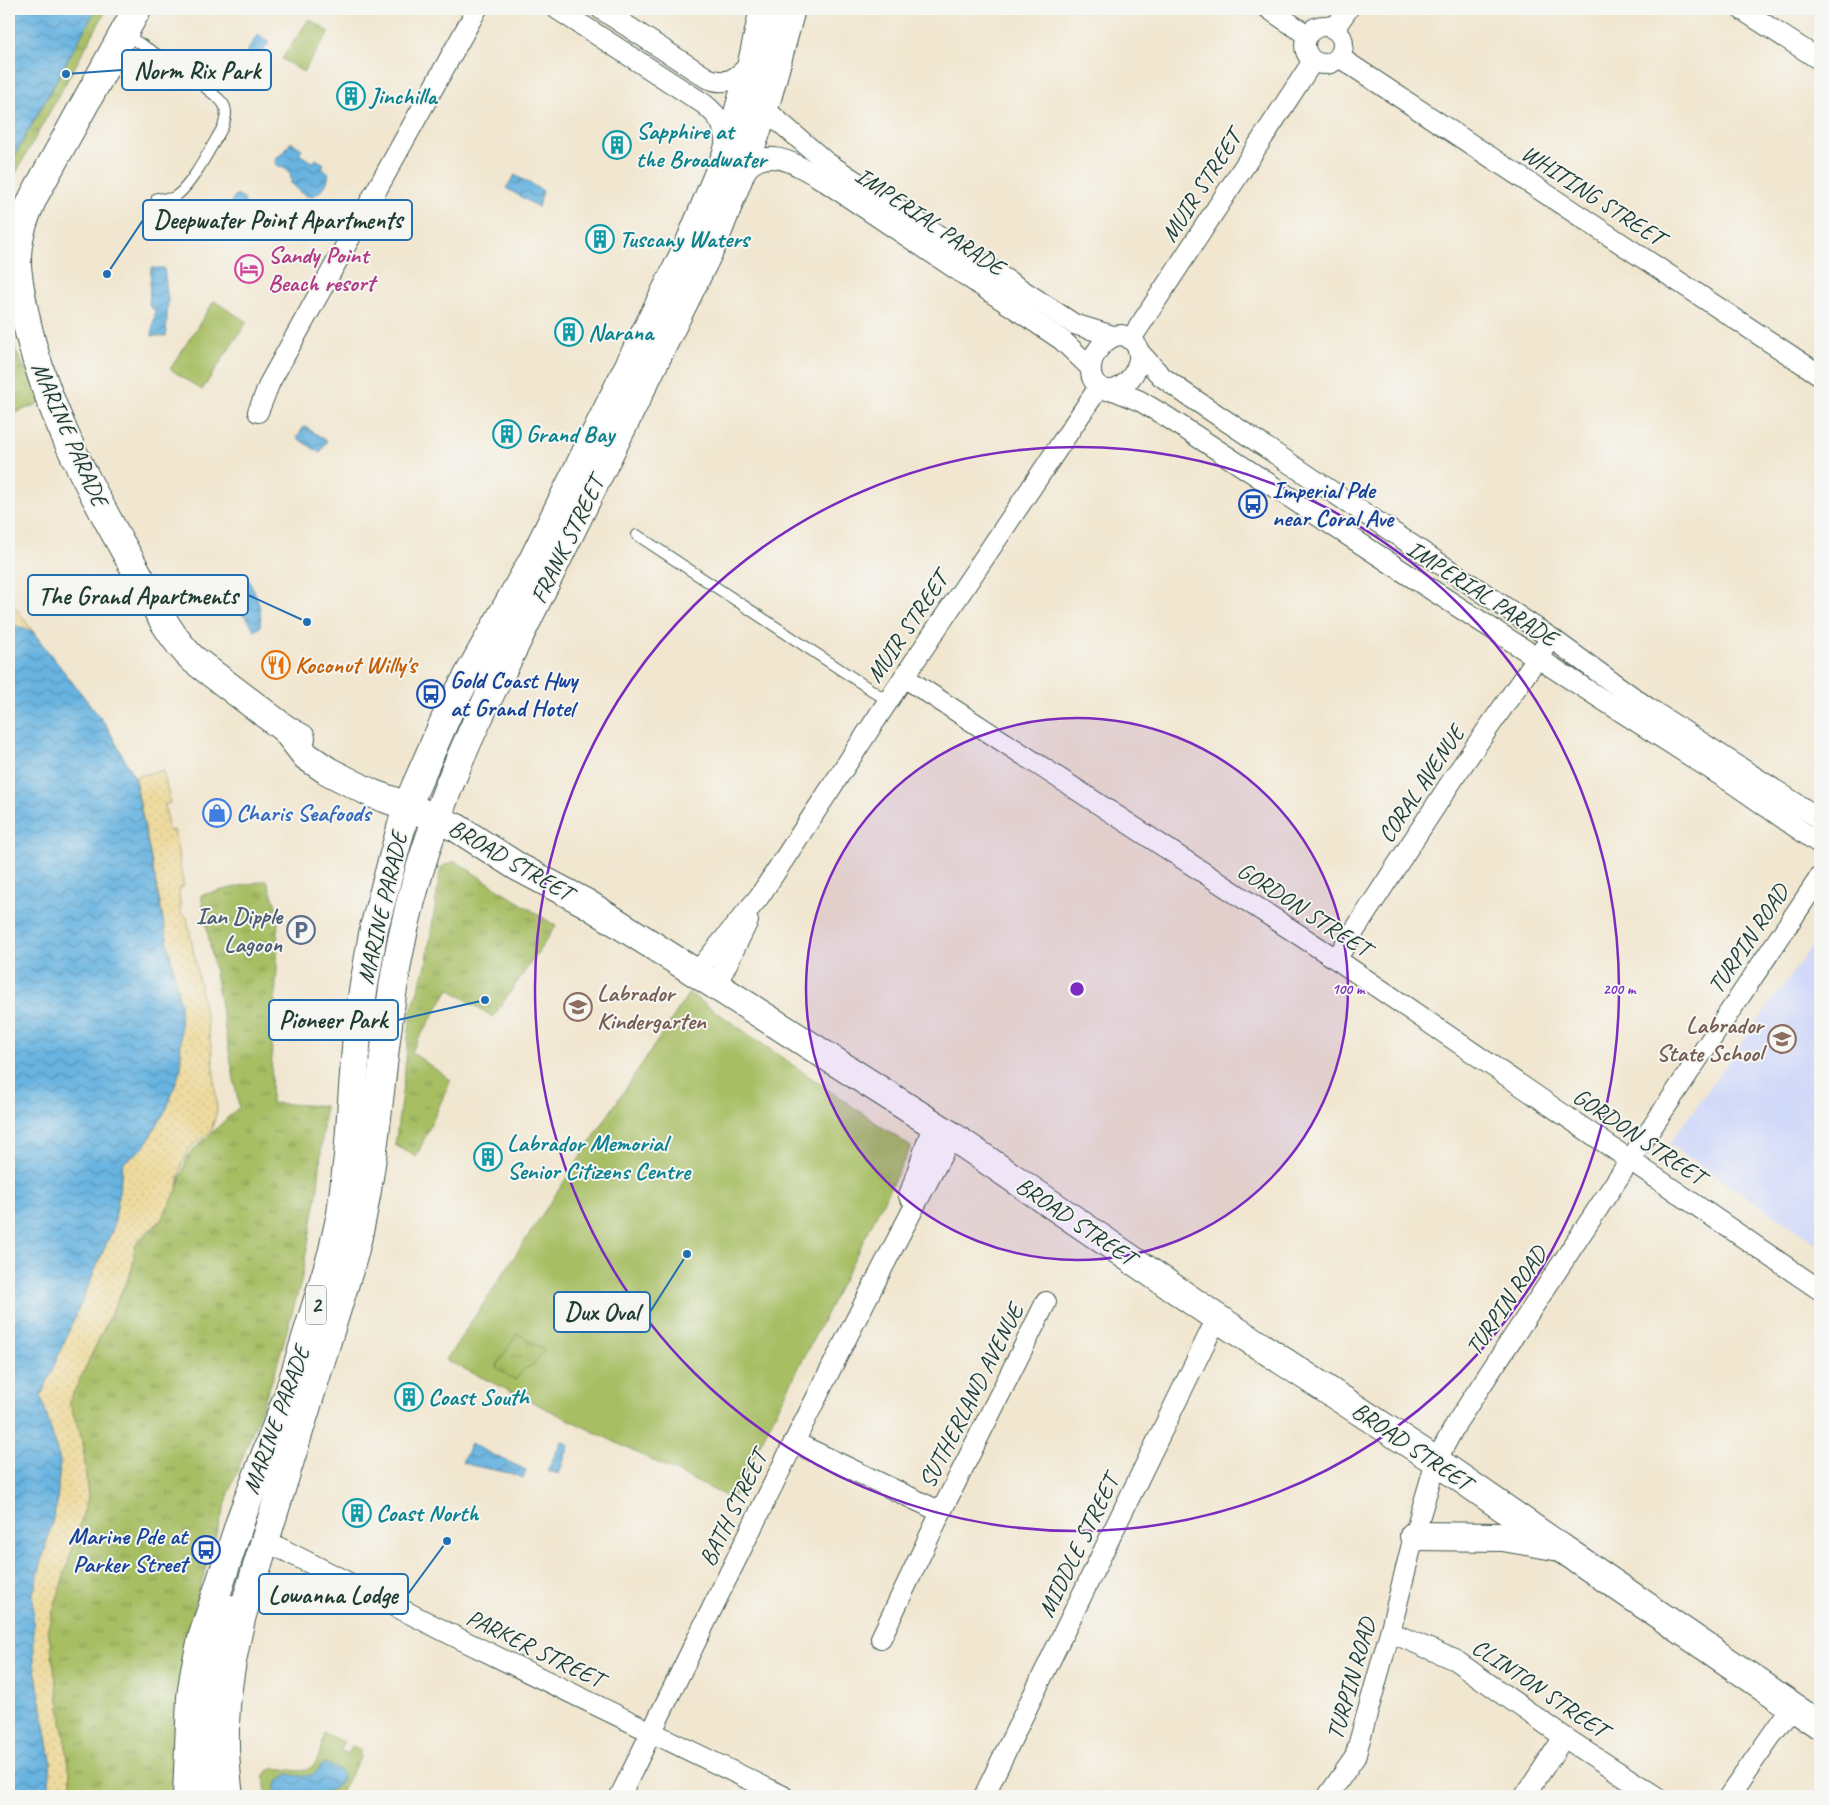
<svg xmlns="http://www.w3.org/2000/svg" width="1829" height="1805" font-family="Caveat,sans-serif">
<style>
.built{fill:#d1d9f9}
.grass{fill:#a7be64;stroke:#637e4c}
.sand{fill:url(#sand-dots);stroke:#868c69}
.park{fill:url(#park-tufts);stroke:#637e4c}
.water{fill:url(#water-waves);stroke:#43788a}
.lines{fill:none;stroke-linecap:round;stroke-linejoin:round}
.lane-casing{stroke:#3e564b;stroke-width:12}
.street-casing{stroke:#3e564b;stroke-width:22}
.secondary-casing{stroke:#3e564b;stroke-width:30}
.highway-casing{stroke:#3e564b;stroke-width:30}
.lane{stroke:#fff;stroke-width:10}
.street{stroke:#fff;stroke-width:20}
.secondary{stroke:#fff;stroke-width:28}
.highway{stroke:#fff;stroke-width:28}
.ring{fill:none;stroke:#7b2cbf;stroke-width:2.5}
.labels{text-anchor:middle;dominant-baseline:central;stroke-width:4;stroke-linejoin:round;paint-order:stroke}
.shield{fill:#f6f6f2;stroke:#60746d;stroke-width:1}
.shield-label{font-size:22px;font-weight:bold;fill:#1f3d34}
.culture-label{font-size:24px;font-weight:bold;fill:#0d838f;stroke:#f6f6f2;text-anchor:start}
.street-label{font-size:24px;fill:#1f3d34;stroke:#f6f6f2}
.hotel-label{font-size:24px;font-weight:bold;fill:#b23c85;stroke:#f6f6f2;text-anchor:start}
.transit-label{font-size:24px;font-weight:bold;fill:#164399;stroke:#f6f6f2;text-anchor:start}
.food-label{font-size:24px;font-weight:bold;fill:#c56008;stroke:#f6f6f2;text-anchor:start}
.shop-label{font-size:24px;font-weight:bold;fill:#366cbe;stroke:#f6f6f2;text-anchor:start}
.service-label{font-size:24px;font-weight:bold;fill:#4e5e75;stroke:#f6f6f2;text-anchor:end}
.education-label{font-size:24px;font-weight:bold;fill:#785e54;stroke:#f6f6f2;text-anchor:start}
.centre{fill:#7b2cbf;stroke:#f6f6f2;stroke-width:2.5}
.ring-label{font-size:15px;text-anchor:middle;font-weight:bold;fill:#7b2cbf;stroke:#f6f6f2;stroke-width:4;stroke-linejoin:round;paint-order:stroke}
.leader{fill:none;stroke:#1f6fb2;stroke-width:2}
.callout-dot{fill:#1f6fb2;stroke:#f6f6f2;stroke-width:2}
.callout{fill:#f6f6f2;stroke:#1f6fb2;stroke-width:2}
.callout-label{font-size:25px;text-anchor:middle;font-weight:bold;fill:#1f3d34}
</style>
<defs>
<pattern id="sand-dots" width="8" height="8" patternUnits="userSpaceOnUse" patternTransform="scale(1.25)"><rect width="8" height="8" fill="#eeda9e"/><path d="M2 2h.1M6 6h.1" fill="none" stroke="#ccbc89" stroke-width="1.8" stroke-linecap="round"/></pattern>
<pattern id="park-tufts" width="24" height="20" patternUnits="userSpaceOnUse" patternTransform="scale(1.25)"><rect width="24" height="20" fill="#a7be64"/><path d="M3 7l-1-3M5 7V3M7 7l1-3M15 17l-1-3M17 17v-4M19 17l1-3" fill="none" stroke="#879c53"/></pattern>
<pattern id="water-waves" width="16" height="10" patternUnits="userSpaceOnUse" patternTransform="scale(1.25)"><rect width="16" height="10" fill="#67b3e0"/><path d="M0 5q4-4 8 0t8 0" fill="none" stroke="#5493b6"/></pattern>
</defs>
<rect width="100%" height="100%" fill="#f6f6f2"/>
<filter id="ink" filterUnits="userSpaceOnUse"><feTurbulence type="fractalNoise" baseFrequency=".02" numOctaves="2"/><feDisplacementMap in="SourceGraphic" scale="10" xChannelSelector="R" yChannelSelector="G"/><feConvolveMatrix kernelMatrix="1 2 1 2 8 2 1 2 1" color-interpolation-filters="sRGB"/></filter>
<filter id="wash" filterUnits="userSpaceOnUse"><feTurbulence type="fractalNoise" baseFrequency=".0096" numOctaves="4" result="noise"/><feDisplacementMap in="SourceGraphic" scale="20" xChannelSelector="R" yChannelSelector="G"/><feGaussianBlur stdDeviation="1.12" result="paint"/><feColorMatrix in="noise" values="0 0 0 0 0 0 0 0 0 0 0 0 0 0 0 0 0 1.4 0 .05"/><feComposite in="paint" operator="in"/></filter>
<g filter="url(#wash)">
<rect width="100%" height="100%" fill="#f1e6cf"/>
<polygon class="built" points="1820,935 1820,1246 1669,1144"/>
<g class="grass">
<polygon points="309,19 329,32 303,72 282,59"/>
<polygon points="214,301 247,322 202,390 170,369"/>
<polygon points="689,993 911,1147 732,1499 446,1360"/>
<path d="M 324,1733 L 344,1742 L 340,1750 L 348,1754 L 352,1746 L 360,1749 L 360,1758 L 342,1790 L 335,1795 L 331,1796 L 268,1796 C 265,1790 264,1785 265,1777 C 268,1759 297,1777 310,1768 C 321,1761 321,1745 324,1733 Z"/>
</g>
<polygon class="sand" points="9,599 62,671 106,725 134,777 163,770 170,803 165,804 168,831 174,830 184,887 181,887 179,891 181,914 187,917 212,1051 217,1111 211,1131 188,1150 182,1164 177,1190 160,1221 138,1240 132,1269 69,1402 83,1442 88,1498 48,1628 71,1779 69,1796 48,1796 51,1760 34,1663 33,1594 57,1503 60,1461 41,1396 114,1226 123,1163 144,1147 167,1108 181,1068 180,1003 135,778 36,710 9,609"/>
<g class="park">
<polygon points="96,9 107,9 9,185 9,167"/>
<polygon points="9,330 16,352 41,397 40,402 36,405 9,415"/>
<polygon points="455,861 556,926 493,1017 449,989 411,1052 451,1080 416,1157 395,1145 403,1086 411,1011 426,966 441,867"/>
<polygon points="267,880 278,911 277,970 272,1039 271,1103 325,1106 318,1189 301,1282 274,1375 230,1490 195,1603 179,1683 171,1796 69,1796 71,1779 48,1628 88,1498 83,1442 69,1402 132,1271 135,1245 161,1221 177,1190 188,1155 239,1107 201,895"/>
<polygon points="517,1333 544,1350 533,1365 524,1369 515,1380 496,1367"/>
</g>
<g class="water">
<polygon points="9,9 96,9 9,165"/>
<polygon points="258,34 269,42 257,60 246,53"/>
<path d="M 291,142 L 302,149 L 299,154 L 313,163 L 316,159 L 324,164 L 322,169 L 328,172 C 331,182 318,198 307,196 C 300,194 296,188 291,184 C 292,172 287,168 276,165 L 275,159 L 284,152 Z"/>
<polygon points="515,175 543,191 538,207 506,188"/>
<polygon points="237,195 244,199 245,204 235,221 229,218 225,222 221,221 221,218 234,197"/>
<path d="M 151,268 L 164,268 L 168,301 L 166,336 L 152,336 C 152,327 155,319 155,310 L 149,306 Z"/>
<polygon points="304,426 327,441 320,453 297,438"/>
<path d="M 239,575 L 242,580 L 247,577 C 256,592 263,609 260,627 L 255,631 L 245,615 L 243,616 L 229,594 L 233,592 L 227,583 Z"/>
<polygon points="9,621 11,624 32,631 106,725 134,777 180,1003 181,1068 167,1108 144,1147 123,1163 114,1226 41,1396 60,1461 57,1503 33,1594 34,1663 51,1760 48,1796 9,1796"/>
<polygon points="562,1441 569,1445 559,1474 547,1471"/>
<path d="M 471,1444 L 526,1470 L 523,1478 C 503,1469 482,1470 462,1462 Z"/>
<path d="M 325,1763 L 339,1770 L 342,1773 C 344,1799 292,1796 276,1796 C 273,1784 278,1780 288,1774 C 297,1776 309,1778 316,1772 C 320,1768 320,1765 325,1763 Z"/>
</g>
</g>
<g filter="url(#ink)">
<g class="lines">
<defs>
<g id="lane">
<path d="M 125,34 C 153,52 181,69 207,89 C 212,94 220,98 224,105 C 228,112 225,120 223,127 C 213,143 189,192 172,198 C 167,200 162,198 157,198"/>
<polyline points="637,535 888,701"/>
</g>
<g id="street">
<path d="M 557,9 L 704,104 C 722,119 724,124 726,148"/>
<path d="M 601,9 L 707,78 C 729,87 737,77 752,63"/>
<polyline points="1269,9 1307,35"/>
<polyline points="1741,9 1820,60"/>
<circle cx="1324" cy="45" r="19"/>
<polyline points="1334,29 1348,9"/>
<polyline points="1339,57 1820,375"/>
<polyline points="768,95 768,112 826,162 1074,324 1113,336"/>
<path d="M 741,177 C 763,141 796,164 823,180 L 1062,340 L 1091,368"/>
<path d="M 1122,335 C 1162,348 1122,406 1098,386 C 1094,382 1091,378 1091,372 C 1089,356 1106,335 1122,335 Z"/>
<polyline points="1131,339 1313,61"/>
<polyline points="1140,353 1161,376 1186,394 1551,638 1648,708 1820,819"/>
<polyline points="1114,390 1140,401 1167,417 1407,574 1737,786 1820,844"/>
<polyline points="258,412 270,382 477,9"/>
<polyline points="904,677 1336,959 1820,1290"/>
<polyline points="1336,959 1457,773 1544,648"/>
<polyline points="696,973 759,897 904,677 1099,387"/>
<polyline points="716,986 748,921"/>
<polyline points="909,1196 933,1125"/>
<polyline points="794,1442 941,1512"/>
<polyline points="266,1541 460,1639 783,1796"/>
<polyline points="1390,1632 1455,1660 1564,1737 1655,1796"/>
<polyline points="881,1638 941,1512 1046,1302"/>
<path d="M 620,1796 C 729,1575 835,1353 952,1136"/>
<polyline points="984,1796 1217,1318"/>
<polyline points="1328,1796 1355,1757 1390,1632 1414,1536 1436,1461 1457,1422 1630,1160 1820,877"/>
<polyline points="1525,1796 1564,1737"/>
<polyline points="1729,1796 1792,1706"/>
</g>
<g id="secondary">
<path d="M 137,9 L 34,196 C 24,218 16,239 17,265 C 18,280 21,295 24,310 C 42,402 88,486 134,567 C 152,599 167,634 193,659 L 285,729 L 301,738"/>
<polyline points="285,729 306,756 328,771 373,794 407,806 457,828 518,867 586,903 952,1136 1217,1318 1436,1461 1560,1547"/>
<polyline points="1414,1536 1503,1537 1560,1547 1820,1725"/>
<polyline points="213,1796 210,1742 213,1689 230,1609"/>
</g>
<g id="highway">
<polyline points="187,1796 191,1697 195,1669 203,1635 243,1513 288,1396 332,1254 341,1214 348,1156 357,1034 363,991 374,928 407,806 451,706 534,558 690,242 727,153 752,63 764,9"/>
<path d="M 229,1796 C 220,1729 226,1681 242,1615 L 353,1257 C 376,1168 379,1078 393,988 C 410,874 451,767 505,665 L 714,241 L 755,136 L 768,95 L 791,9"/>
</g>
</defs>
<use href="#lane" class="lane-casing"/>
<use href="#street" class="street-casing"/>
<use href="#secondary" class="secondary-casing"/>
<use href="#highway" class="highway-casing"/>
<use href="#lane" class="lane"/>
<use href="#street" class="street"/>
<use href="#secondary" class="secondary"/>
<use href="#highway" class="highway"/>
</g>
</g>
<circle cx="1077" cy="989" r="271" fill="#7b2cbf" fill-opacity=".12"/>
<g class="ring">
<circle cx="1077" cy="989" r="271"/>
<circle cx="1077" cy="989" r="542"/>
</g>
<defs>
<symbol id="building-ring" viewBox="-11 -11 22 22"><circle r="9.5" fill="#f6f6f2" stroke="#0f9aa8" stroke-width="1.5"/><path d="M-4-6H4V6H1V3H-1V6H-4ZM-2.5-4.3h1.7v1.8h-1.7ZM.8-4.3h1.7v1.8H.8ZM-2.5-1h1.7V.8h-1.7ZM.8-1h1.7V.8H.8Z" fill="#0f9aa8"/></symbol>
<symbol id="hotel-ring" viewBox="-11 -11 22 22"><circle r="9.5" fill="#f6f6f2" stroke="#d1479c" stroke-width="1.5"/><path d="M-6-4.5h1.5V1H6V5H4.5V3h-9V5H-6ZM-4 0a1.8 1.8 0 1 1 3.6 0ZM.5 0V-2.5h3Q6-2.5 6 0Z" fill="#d1479c"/></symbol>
<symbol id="bus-ring" viewBox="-11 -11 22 22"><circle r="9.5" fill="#f6f6f2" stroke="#1a4fb4" stroke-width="1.5"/><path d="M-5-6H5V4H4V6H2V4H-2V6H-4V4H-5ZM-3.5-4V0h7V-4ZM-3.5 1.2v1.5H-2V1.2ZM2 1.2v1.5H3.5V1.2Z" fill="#1a4fb4"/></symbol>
<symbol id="restaurant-ring" viewBox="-11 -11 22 22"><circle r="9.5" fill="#f6f6f2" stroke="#e8710a" stroke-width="1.5"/><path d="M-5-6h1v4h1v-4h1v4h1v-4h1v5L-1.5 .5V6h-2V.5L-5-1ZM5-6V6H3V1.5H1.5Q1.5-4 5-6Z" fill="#e8710a"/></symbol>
<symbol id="shop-ring" viewBox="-11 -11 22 22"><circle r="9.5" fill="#f6f6f2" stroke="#3f7fe0" stroke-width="1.5"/><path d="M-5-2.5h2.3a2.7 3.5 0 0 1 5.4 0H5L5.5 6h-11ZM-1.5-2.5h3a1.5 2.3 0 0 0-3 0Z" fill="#3f7fe0"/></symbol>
<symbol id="parking-ring" viewBox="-11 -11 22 22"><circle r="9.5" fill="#f6f6f2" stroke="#5c6f8a" stroke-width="1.5"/><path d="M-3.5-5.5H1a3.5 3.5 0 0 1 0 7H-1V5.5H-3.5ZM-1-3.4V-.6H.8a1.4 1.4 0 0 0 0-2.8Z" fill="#5c6f8a"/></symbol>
<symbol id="school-ring" viewBox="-11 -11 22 22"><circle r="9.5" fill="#f6f6f2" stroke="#8d6e63" stroke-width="1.5"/><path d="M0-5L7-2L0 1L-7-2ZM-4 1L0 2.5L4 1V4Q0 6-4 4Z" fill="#8d6e63"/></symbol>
</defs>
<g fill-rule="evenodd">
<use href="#building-ring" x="335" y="80" width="32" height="32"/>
<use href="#building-ring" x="601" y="129" width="32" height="32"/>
<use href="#building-ring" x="584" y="223" width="32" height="32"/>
<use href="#hotel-ring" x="233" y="253" width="32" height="32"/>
<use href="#building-ring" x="553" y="316" width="32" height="32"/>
<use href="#building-ring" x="491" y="418" width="32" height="32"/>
<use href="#bus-ring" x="1237" y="488" width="32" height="32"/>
<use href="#restaurant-ring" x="260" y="649" width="32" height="32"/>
<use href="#bus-ring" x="415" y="678" width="32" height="32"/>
<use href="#shop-ring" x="201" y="797" width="32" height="32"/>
<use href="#parking-ring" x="285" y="914" width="32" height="32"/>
<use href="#school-ring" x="562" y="991" width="32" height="32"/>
<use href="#school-ring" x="1766" y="1023" width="32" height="32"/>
<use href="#building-ring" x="472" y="1141" width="32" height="32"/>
<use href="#building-ring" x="393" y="1381" width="32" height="32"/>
<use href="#building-ring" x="341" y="1497" width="32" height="32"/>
<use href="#bus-ring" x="190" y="1534" width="32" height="32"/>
</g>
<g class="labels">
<rect class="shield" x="306" y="1285.5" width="20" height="39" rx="4"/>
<g class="shield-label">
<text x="316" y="1305">2</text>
</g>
<g class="culture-label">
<text x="370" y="96">Jinchilla</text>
<text x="636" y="131">Sapphire at<tspan x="636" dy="28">the Broadwater</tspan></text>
<text x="619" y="239">Tuscany Waters</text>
<text x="588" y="332">Narana</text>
<text x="526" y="434">Grand Bay</text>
<text x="507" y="1143">Labrador Memorial<tspan x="507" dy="28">Senior Citizens Centre</tspan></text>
<text x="428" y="1397">Coast South</text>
<text x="376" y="1513">Coast North</text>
</g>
<g class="street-label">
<text transform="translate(1201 186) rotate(-57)">MUIR STREET</text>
<text transform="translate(1593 195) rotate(33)">WHITING STREET</text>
<text transform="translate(930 221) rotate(34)">IMPERIAL PARADE</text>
<text transform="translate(70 434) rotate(66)">MARINE PARADE</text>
<text transform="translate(567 540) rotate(-64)">FRANK STREET</text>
<text transform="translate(1482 593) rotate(33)">IMPERIAL PARADE</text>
<text transform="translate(907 627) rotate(-56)">MUIR STREET</text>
<text transform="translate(1421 784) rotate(-56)">CORAL AVENUE</text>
<text transform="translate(511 860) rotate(30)">BROAD STREET</text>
<text transform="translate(382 908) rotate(-77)">MARINE PARADE</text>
<text transform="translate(1304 909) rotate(33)">GORDON STREET</text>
<text transform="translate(1748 939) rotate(-56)">TURPIN ROAD</text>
<text transform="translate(1639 1136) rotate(34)">GORDON STREET</text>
<text transform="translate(1076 1221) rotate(34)">BROAD STREET</text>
<text transform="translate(1506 1301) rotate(-56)">TURPIN ROAD</text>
<text transform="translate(971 1396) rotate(-63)">SUTHERLAND AVENUE</text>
<text transform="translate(276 1420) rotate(-70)">MARINE PARADE</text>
<text transform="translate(1412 1446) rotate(34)">BROAD STREET</text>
<text transform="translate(733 1508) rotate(-64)">BATH STREET</text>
<text transform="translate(1078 1546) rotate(-64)">MIDDLE STREET</text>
<text transform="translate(535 1648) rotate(26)">PARKER STREET</text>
<text transform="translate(1351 1679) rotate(-74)">TURPIN ROAD</text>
<text transform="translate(1540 1688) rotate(34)">CLINTON STREET</text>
</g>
<g class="hotel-label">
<text x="268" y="255">Sandy Point<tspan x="268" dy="28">Beach resort</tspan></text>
</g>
<g class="transit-label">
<text x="1272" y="490">Imperial Pde<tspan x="1272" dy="28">near Coral Ave</tspan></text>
<text x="450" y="680">Gold Coast Hwy<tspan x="450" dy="28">at Grand Hotel</tspan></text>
<text x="187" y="1536" text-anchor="end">Marine Pde at<tspan x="187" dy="28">Parker Street</tspan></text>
</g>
<g class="food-label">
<text x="295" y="665">Koconut Willy's</text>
</g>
<g class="shop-label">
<text x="236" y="813">Charis Seafoods</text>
</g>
<g class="service-label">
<text x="282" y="916">Ian Dipple<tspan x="282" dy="28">Lagoon</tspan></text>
</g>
<g class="education-label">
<text x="597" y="993">Labrador<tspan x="597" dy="28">Kindergarten</tspan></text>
<text x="1763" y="1025" text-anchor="end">Labrador<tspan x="1763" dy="28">State School</tspan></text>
</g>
</g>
<circle cx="1077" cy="989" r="8" class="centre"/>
<g class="ring-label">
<text x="1348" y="994">100 m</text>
<text x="1619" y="994">200 m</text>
</g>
<path class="leader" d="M66 74L122 70M107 274L143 220M307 622L248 595M485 1000L398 1020M687 1254L650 1312M447 1541L408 1594"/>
<g class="callout-dot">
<circle cx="66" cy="74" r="5"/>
<circle cx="107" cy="274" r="5"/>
<circle cx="307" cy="622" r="5"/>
<circle cx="485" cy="1000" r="5"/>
<circle cx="687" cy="1254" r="5"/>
<circle cx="447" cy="1541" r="5"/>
</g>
<g class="callout">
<rect x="122" y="50" width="149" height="40" rx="5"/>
<rect x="143" y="200" width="269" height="40" rx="5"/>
<rect x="28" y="575" width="220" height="40" rx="5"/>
<rect x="269" y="1000" width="129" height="40" rx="5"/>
<rect x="554" y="1292" width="96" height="40" rx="5"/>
<rect x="259" y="1574" width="149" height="40" rx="5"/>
</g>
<g class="callout-label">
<text x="197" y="79">Norm Rix Park</text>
<text x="278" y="228">Deepwater Point Apartments</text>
<text x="138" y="604">The Grand Apartments</text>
<text x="333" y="1028">Pioneer Park</text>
<text x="602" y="1320">Dux Oval</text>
<text x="333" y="1603">Lowanna Lodge</text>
</g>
<rect width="1829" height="1805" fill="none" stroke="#f6f6f2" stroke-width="30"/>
</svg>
